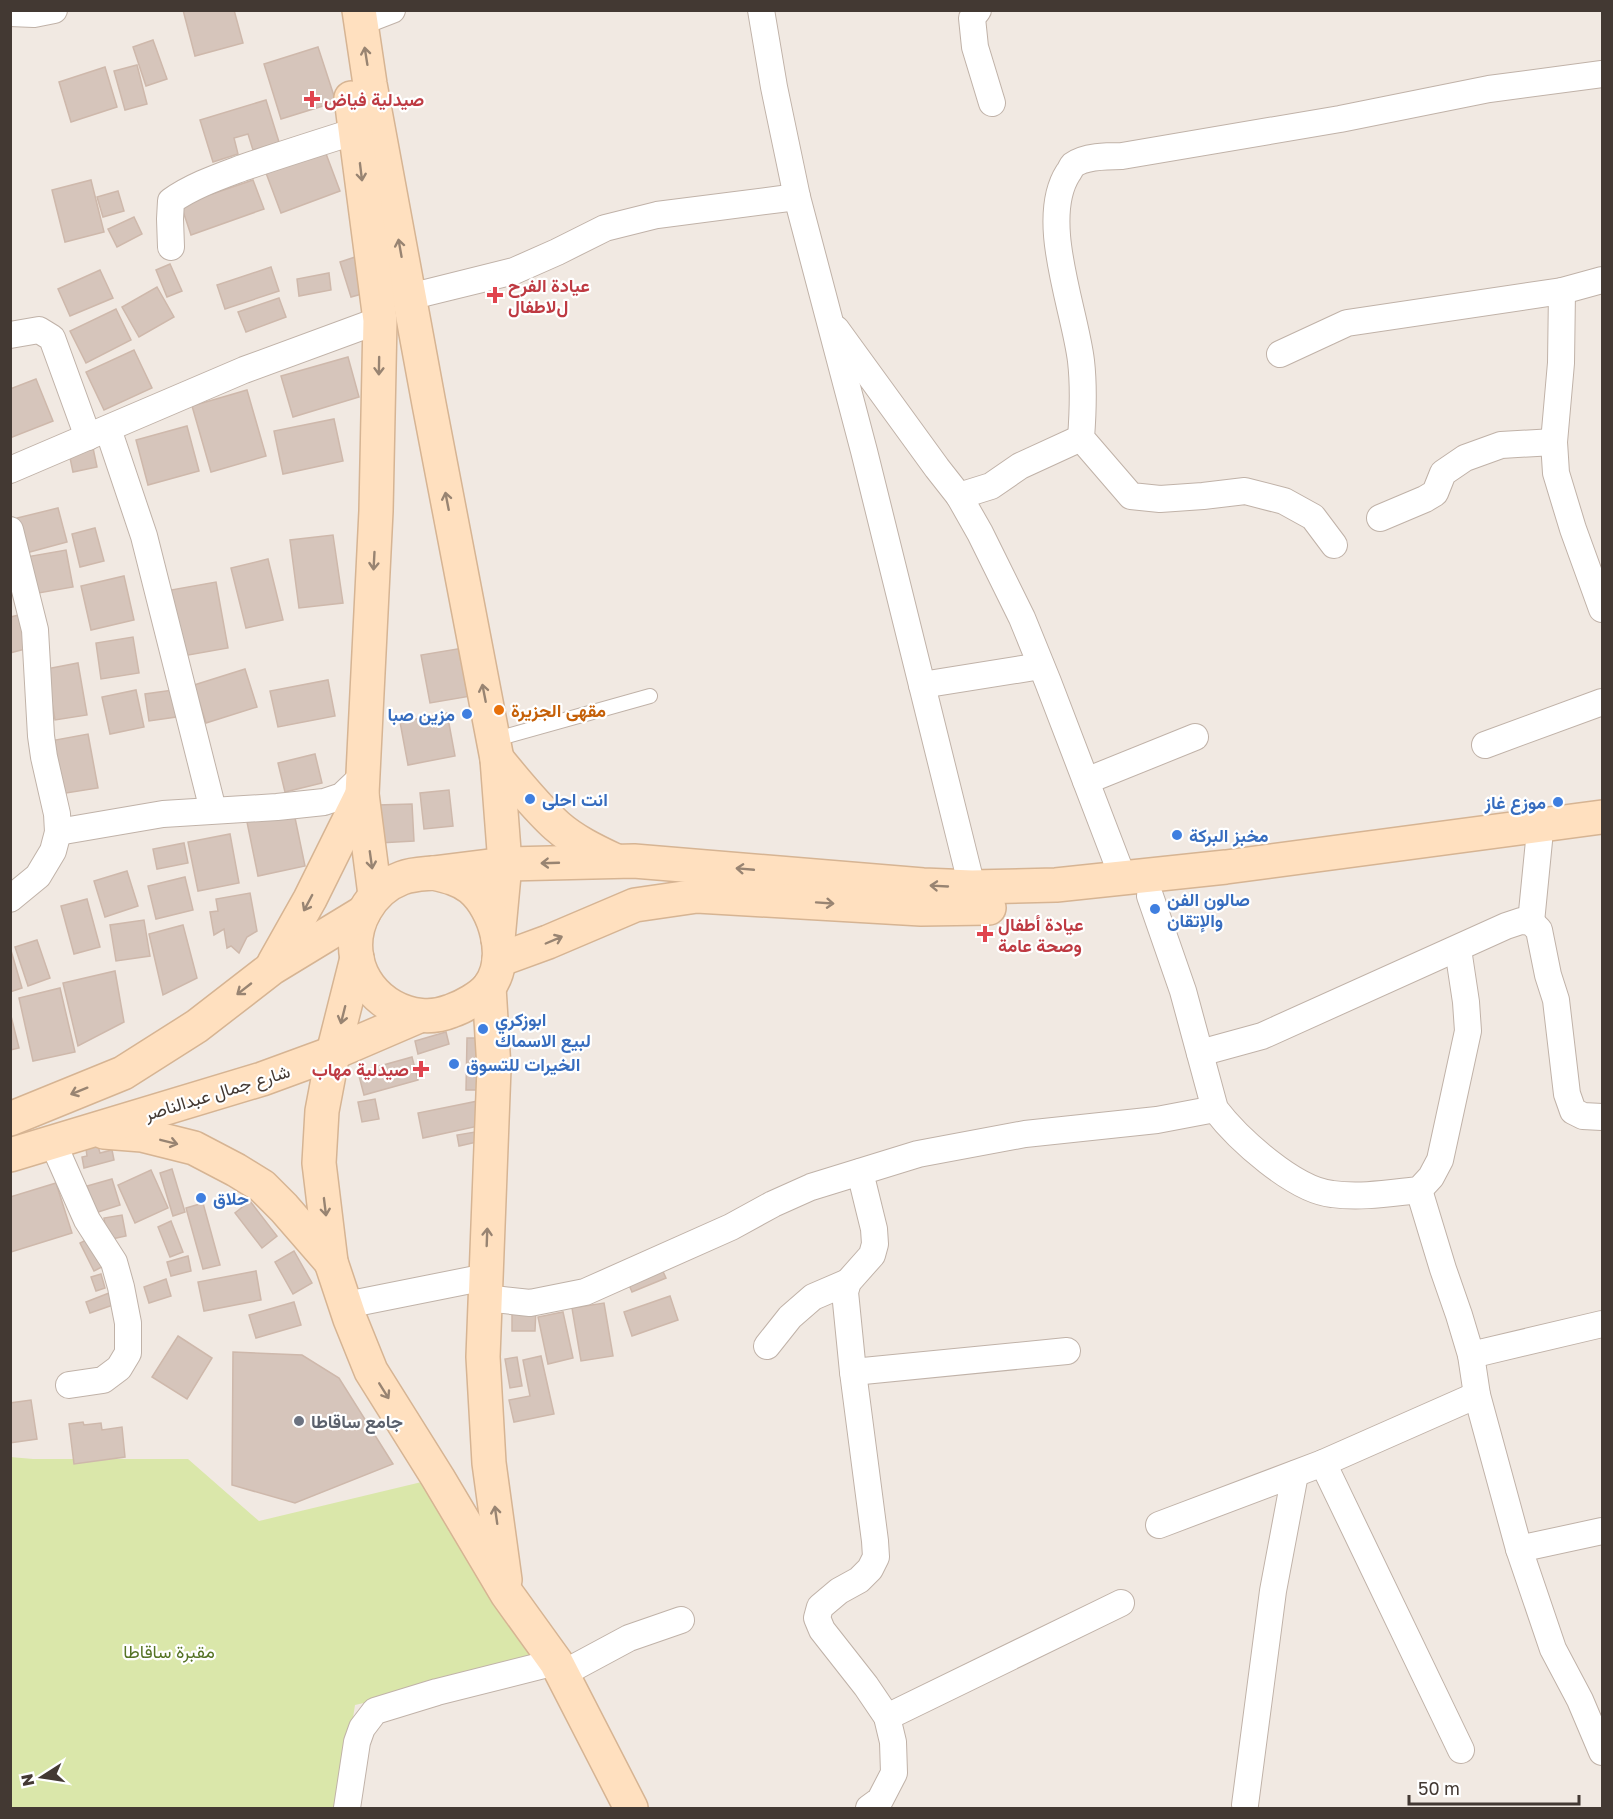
<svg xmlns="http://www.w3.org/2000/svg" width="1613" height="1819" font-family="'Golos Text',Vazirmatn,sans-serif">
<style>
.green{fill:#dae7aa}
.building{fill:#d6c5bb;stroke:#ceb8ab;stroke-width:1.5}
.lines{fill:none;stroke-linecap:round;stroke-linejoin:round}
.lane-casing{stroke:#c0b2a8;stroke-width:16}
.street-casing{stroke:#c0b2a8;stroke-width:28}
.secondary-casing{stroke:#d6b493;stroke-width:36}
.lane{stroke:#fff;stroke-width:14}
.street{stroke:#fff;stroke-width:26}
.secondary{stroke:#ffe0bf;stroke-width:33}
.oneway{stroke:#988472}
.health-dot{fill:#e0444e;stroke:#fff;stroke-width:2}
.food-dot{fill:#e8710a;stroke:#fff;stroke-width:2}
.shop-dot{fill:#3f7fe0;stroke:#fff;stroke-width:2}
.worship-dot{fill:#6b7280;stroke:#fff;stroke-width:2}
.labels{text-anchor:middle;dominant-baseline:central;stroke-width:4.5;stroke-linejoin:round;paint-order:stroke}
.health-label{font-size:18px;font-weight:bold;fill:#be3a42;stroke:#fff;text-anchor:start}
.food-label{font-size:18px;font-weight:bold;fill:#c56008;stroke:#fff;text-anchor:start}
.shop-label{font-size:18px;font-weight:bold;fill:#366cbe;stroke:#fff;text-anchor:start}
.street-label{font-size:18px;fill:#433933;stroke:#fff}
.worship-label{font-size:18px;font-weight:bold;fill:#5b616d;stroke:#fff;text-anchor:start}
.park-label{font-size:18px;fill:#567426;stroke:#fff}
</style>
<rect width="100%" height="100%" fill="#f1e9e2"/>
<polygon class="green" points="10,1457 33,1459 188,1459 259,1521 430,1480 542,1662 355,1705 339,1808 11,1808"/>
<g class="building">
<polygon points="183,10 234,10 243,43 195,56"/>
<polygon points="153,40 167,79 146,86 133,47"/>
<polygon points="318,47 336,102 281,119 264,64"/>
<polygon points="137,65 147,104 125,110 114,71"/>
<polygon points="105,67 117,107 71,122 59,82"/>
<polygon points="266,100 279,142 253,150 248,134 234,138 238,154 213,162 200,120"/>
<polygon points="325,151 340,191 281,213 266,173"/>
<polygon points="91,180 104,232 65,242 52,190"/>
<polygon points="253,180 264,209 191,235 181,205 209,186 212,194"/>
<polygon points="118,191 124,211 103,217 97,197"/>
<polygon points="134,217 142,234 117,247 108,229"/>
<polygon points="358,256 369,292 351,297 340,262"/>
<polygon points="170,264 182,291 167,297 156,270"/>
<polygon points="271,267 279,291 225,309 217,285"/>
<polygon points="100,270 113,298 70,316 58,289"/>
<polygon points="329,273 331,290 299,296 297,279"/>
<polygon points="157,287 174,317 139,337 122,307"/>
<polygon points="279,298 286,317 246,332 238,312"/>
<polygon points="116,309 131,340 86,363 70,331"/>
<polygon points="134,350 152,388 104,410 86,372"/>
<polygon points="348,357 359,397 293,417 281,376"/>
<polygon points="36,379 53,421 10,438 10,389"/>
<polygon points="247,390 266,456 211,472 192,406"/>
<polygon points="334,419 343,461 283,474 274,431"/>
<polygon points="187,426 199,471 148,485 136,440"/>
<polygon points="93,448 97,467 73,472 69,453"/>
<polygon points="58,508 67,542 26,553 17,518"/>
<polygon points="95,528 104,561 80,567 72,534"/>
<polygon points="333,535 343,603 299,608 290,540"/>
<polygon points="66,550 73,587 33,594 26,557"/>
<polygon points="268,559 283,620 246,628 231,568"/>
<polygon points="124,576 134,620 91,630 81,586"/>
<polygon points="216,582 228,648 183,656 171,590"/>
<polygon points="19,615 29,648 10,653 10,617"/>
<polygon points="133,637 139,673 101,679 96,643"/>
<polygon points="463,648 471,696 430,703 421,655"/>
<polygon points="78,663 87,715 55,720 46,669"/>
<polygon points="245,669 257,707 206,723 194,685"/>
<polygon points="328,680 335,716 278,727 270,691"/>
<polygon points="136,690 144,727 110,734 102,697"/>
<polygon points="173,690 176,717 149,721 145,694"/>
<polygon points="447,713 455,756 408,765 400,722"/>
<polygon points="88,734 98,788 60,794 50,741"/>
<polygon points="315,754 322,783 285,792 278,763"/>
<polygon points="449,790 453,826 424,829 420,793"/>
<polygon points="412,804 414,841 379,843 377,805"/>
<polygon points="294,813 305,866 258,876 247,822"/>
<polygon points="230,834 239,883 198,891 188,842"/>
<polygon points="184,843 188,863 157,869 153,849"/>
<polygon points="127,871 138,906 105,917 94,881"/>
<polygon points="185,877 193,910 156,919 148,886"/>
<polygon points="250,893 257,931 247,937 239,953 231,946 227,948 224,929 214,935 210,912 218,911 216,899"/>
<polygon points="87,899 100,947 74,954 61,906"/>
<polygon points="144,920 150,956 116,961 110,925"/>
<polygon points="183,925 197,978 163,995 149,934"/>
<polygon points="37,940 50,978 28,986 15,947"/>
<polygon points="10,947 22,988 10,992"/>
<polygon points="115,971 124,1022 78,1046 63,983"/>
<polygon points="60,988 75,1052 33,1061 19,998"/>
<polygon points="10,1012 19,1048 10,1050"/>
<polygon points="446,1032 449,1044 418,1054 415,1041"/>
<polygon points="467,1038 488,1038 487,1090 466,1090"/>
<polygon points="412,1057 418,1080 364,1095 358,1072"/>
<polygon points="375,1099 379,1119 362,1122 358,1102"/>
<polygon points="478,1101 483,1125 423,1138 418,1113"/>
<polygon points="475,1132 477,1142 459,1146 457,1135"/>
<polygon points="98,1146 100,1153 112,1150 114,1160 84,1168 82,1157 87,1156 86,1149"/>
<polygon points="172,1169 185,1212 173,1216 160,1173"/>
<polygon points="151,1170 168,1208 135,1223 118,1185"/>
<polygon points="112,1179 120,1205 95,1213 87,1186"/>
<polygon points="56,1183 72,1233 11,1252 10,1197"/>
<polygon points="250,1201 277,1236 262,1248 235,1213"/>
<polygon points="203,1203 220,1265 203,1269 186,1208"/>
<polygon points="122,1215 126,1236 107,1240 104,1218"/>
<polygon points="171,1221 183,1252 170,1257 158,1227"/>
<polygon points="90,1238 104,1266 94,1271 80,1243"/>
<polygon points="294,1251 312,1283 293,1294 275,1262"/>
<polygon points="188,1256 191,1271 171,1276 167,1262"/>
<polygon points="660,1265 666,1278 632,1292 627,1280"/>
<polygon points="256,1271 261,1300 204,1311 198,1282"/>
<polygon points="101,1274 105,1288 96,1291 91,1277"/>
<polygon points="166,1279 171,1296 149,1303 144,1287"/>
<polygon points="109,1293 113,1305 90,1313 86,1302"/>
<polygon points="670,1296 678,1320 632,1336 624,1312"/>
<polygon points="294,1302 301,1325 256,1338 249,1315"/>
<polygon points="604,1303 613,1356 581,1361 572,1308"/>
<polygon points="512,1308 536,1308 535,1331 512,1331"/>
<polygon points="563,1312 573,1358 548,1364 538,1317"/>
<polygon points="178,1336 212,1358 187,1399 152,1377"/>
<polygon points="233,1352 302,1355 339,1378 393,1464 295,1503 232,1485"/>
<polygon points="541,1356 554,1414 514,1422 509,1400 530,1396 523,1360"/>
<polygon points="517,1357 522,1386 510,1388 505,1359"/>
<polygon points="31,1400 37,1439 10,1443 10,1403"/>
<polygon points="83,1422 84,1425 101,1423 102,1430 122,1427 125,1457 74,1464 69,1424"/>
</g>
<g class="lines">
<defs>
<polyline id="lane" points="493,740 650,696"/>
<g id="street">
<polyline points="761,10 774,87 797,197 864,451 972,887"/>
<polyline points="978,10 972,18 975,47 992,103"/>
<polyline points="10,13 34,14 54,10"/>
<polyline points="361,22 392,10"/>
<path d="M 171,247 L 170,219 L 171,201 C 192,186 218,177 242,168 C 280,155 318,143 356,131"/>
<polyline points="1602,280 1562,291 1561,363 1554,442 1556,473 1573,529 1602,609"/>
<polyline points="409,297 514,271 557,252 605,228 657,215 797,197"/>
<polyline points="836,329 937,468 959,496 980,533 1022,618 1048,682 1123,878"/>
<polyline points="10,335 39,330 52,338 88,437"/>
<polyline points="1280,354 1347,323 1562,291"/>
<polyline points="108,429 144,536 213,810"/>
<polyline points="10,470 244,370 380,320"/>
<polyline points="959,496 991,486 1020,466 1081,438"/>
<polyline points="1380,518 1425,499 1435,493 1443,473 1465,458 1501,445 1554,442"/>
<polyline points="10,530 35,630 41,736 44,757 57,814 58,832 53,851 38,876 10,899"/>
<path d="M 1334,545 L 1313,517 L 1284,501 L 1245,491 L 1203,496 L 1160,499 L 1131,496 L 1081,438 C 1083,412 1084,387 1081,361 C 1075,309 1038,220 1068,173 C 1070,171 1071,167 1073,165 C 1085,156 1107,156 1122,156 L 1340,119 L 1489,89 L 1602,74"/>
<polyline points="922,685 1041,666"/>
<polyline points="1485,745 1602,702"/>
<polyline points="1086,781 1195,737"/>
<polyline points="58,832 163,814 277,807 324,802 342,796 364,775"/>
<path d="M 1150,896 L 1183,991 L 1215,1109 C 1238,1139 1294,1190 1332,1194 C 1361,1198 1390,1193 1419,1190 L 1431,1177 L 1440,1160 L 1468,1031 L 1466,1002 L 1458,949"/>
<polyline points="1531,922 1539,841"/>
<polyline points="1200,1053 1262,1036 1506,926 1521,921 1531,922 1539,930 1548,975 1556,1000 1567,1094 1573,1111 1583,1116 1602,1117"/>
<polyline points="53,1143 87,1220 114,1262 121,1287 128,1323 128,1353 119,1368 103,1380 69,1385"/>
<polyline points="860,1172 874,1229 875,1244 872,1255 848,1282 845,1292 853,1372 875,1541 876,1557 870,1569 859,1580 839,1591 820,1607 817,1618 822,1630 866,1686 887,1717 893,1742 894,1773 880,1800 869,1808"/>
<polyline points="1419,1190 1443,1269 1459,1315 1471,1355 1477,1395 1519,1549 1553,1649 1580,1700 1602,1752"/>
<polyline points="485,1298 530,1303 585,1292 731,1227 773,1204 811,1187 918,1154 1025,1134 1157,1120 1215,1109"/>
<polyline points="346,1305 486,1277"/>
<polyline points="767,1346 790,1317 813,1297 848,1282"/>
<polyline points="1471,1355 1602,1324"/>
<polyline points="853,1372 1067,1351"/>
<polyline points="1323,1463 1461,1750"/>
<polyline points="1159,1525 1323,1463 1477,1395"/>
<polyline points="1519,1549 1602,1531"/>
<polyline points="562,1674 629,1638 681,1620"/>
<polyline points="887,1717 1121,1603"/>
<polyline points="1245,1805 1273,1591 1295,1474"/>
<polyline points="347,1808 357,1742 362,1728 375,1711 437,1692 556,1662"/>
</g>
<g id="secondary">
<polyline points="359,10 370,84 429,404 497,759 505,864 498,939"/>
<polyline points="351,98 380,320 376,511 362,794 375,895"/>
<path d="M 497,759 C 516,782 535,806 557,826 C 574,841 595,851 614,860"/>
<polyline points="433,873 505,864 634,861 923,885 972,887 1056,885 1226,867 1602,817"/>
<path d="M 433,873 C 446,876 460,879 471,888 C 496,909 510,959 489,987 C 481,997 463,1007 451,1011 C 412,1027 365,1000 357,959 C 350,926 370,890 402,878 C 412,874 422,874 433,873 Z"/>
<polyline points="357,958 333,1053 322,1111 319,1163 331,1262 350,1319 371,1371 438,1478 507,1594 556,1662 631,1808"/>
<polyline points="499,960 548,942 635,905 697,896 921,909 989,908"/>
<polyline points="274,963 310,899 362,794"/>
<polyline points="489,987 494,1068 483,1357 489,1463 505,1580"/>
<polyline points="10,1119 123,1073 197,1026 272,968 364,912"/>
<polyline points="104,1132 142,1135 194,1148 236,1170 262,1186 284,1208 331,1262"/>
<polyline points="10,1155 262,1079 333,1053 419,1016"/>
</g>
</defs>
<use href="#lane" class="lane-casing"/>
<use href="#street" class="street-casing"/>
<use href="#secondary" class="secondary-casing"/>
<use href="#lane" class="lane"/>
<use href="#street" class="street"/>
<use href="#secondary" class="secondary"/>
</g>
<defs><path id="oneway-shaft" d="M-6 0H5M1.5-3L5.5 0L1.5 3" fill="none" stroke-width="1.6" stroke-linecap="round" stroke-linejoin="round" transform="scale(1.5)"/></defs>
<g class="oneway">
<use href="#oneway-shaft" transform="translate(366 56) rotate(-99)"/>
<use href="#oneway-shaft" transform="translate(361 172) rotate(83)"/>
<use href="#oneway-shaft" transform="translate(400 248) rotate(-100)"/>
<use href="#oneway-shaft" transform="translate(379 366) rotate(91)"/>
<use href="#oneway-shaft" transform="translate(447 501) rotate(-101)"/>
<use href="#oneway-shaft" transform="translate(374 561) rotate(93)"/>
<use href="#oneway-shaft" transform="translate(484 693) rotate(-101)"/>
<use href="#oneway-shaft" transform="translate(371 860) rotate(82)"/>
<use href="#oneway-shaft" transform="translate(550 863) rotate(178)"/>
<use href="#oneway-shaft" transform="translate(745 869) rotate(-175)"/>
<use href="#oneway-shaft" transform="translate(939 886) rotate(-177)"/>
<use href="#oneway-shaft" transform="translate(308 903) rotate(118)"/>
<use href="#oneway-shaft" transform="translate(825 903) rotate(4)"/>
<use href="#oneway-shaft" transform="translate(554 940) rotate(-23)"/>
<use href="#oneway-shaft" transform="translate(244 989) rotate(142)"/>
<use href="#oneway-shaft" transform="translate(343 1015) rotate(104)"/>
<use href="#oneway-shaft" transform="translate(79 1091) rotate(158)"/>
<use href="#oneway-shaft" transform="translate(169 1142) rotate(14)"/>
<use href="#oneway-shaft" transform="translate(325 1207) rotate(83)"/>
<use href="#oneway-shaft" transform="translate(487 1237) rotate(-88)"/>
<use href="#oneway-shaft" transform="translate(384 1391) rotate(58)"/>
<use href="#oneway-shaft" transform="translate(496 1515) rotate(-98)"/>
</g>
<g class="health-dot">
<path d="M309 90h6v6h6v6h-6v6h-6v-6h-6v-6h6z"/>
<path d="M492 286h6v6h6v6h-6v6h-6v-6h-6v-6h6z"/>
<path d="M982 925h6v6h6v6h-6v6h-6v-6h-6v-6h6z"/>
<path d="M418 1060h6v6h6v6h-6v6h-6v-6h-6v-6h6z"/>
</g>
<circle class="food-dot" cx="499" cy="710" r="6"/>
<g class="shop-dot">
<circle cx="467" cy="714" r="6"/>
<circle cx="530" cy="799" r="6"/>
<circle cx="1558" cy="802" r="6"/>
<circle cx="1177" cy="835" r="6"/>
<circle cx="1155" cy="909" r="6"/>
<circle cx="483" cy="1029" r="6"/>
<circle cx="454" cy="1064" r="6"/>
<circle cx="201" cy="1198" r="6"/>
</g>
<circle class="worship-dot" cx="299" cy="1421" r="6"/>
<g class="labels">
<g class="health-label">
<text x="324" y="99">صيدلية فياض</text>
<text x="508" y="285">عيادة الفرح<tspan x="508" dy="21">لﻻطفال</tspan></text>
<text x="998" y="924">عيادة أطفال<tspan x="998" dy="21">وصحة عامة</tspan></text>
<text x="409" y="1069" text-anchor="end">صيدلية مهاب</text>
</g>
<g class="food-label">
<text x="511" y="710">مقهى الجزيرة</text>
</g>
<g class="shop-label">
<text x="455" y="714" text-anchor="end">مزين صبا</text>
<text x="542" y="799">انت احلى</text>
<text x="1546" y="802" text-anchor="end">موزع غاز</text>
<text x="1189" y="835">مخبز البركة</text>
<text x="1167" y="899">صالون الفن<tspan x="1167" dy="21">والإتقان</tspan></text>
<text x="495" y="1019">ابوزكري<tspan x="495" dy="21">لبيع اﻻسماك</tspan></text>
<text x="466" y="1064">الخيرات للتسوق</text>
<text x="213" y="1198">حلاق</text>
</g>
<g class="street-label">
<text transform="translate(217 1092) rotate(-17)">شارع جمال عبدالناصر</text>
</g>
<g class="worship-label">
<text x="311" y="1421">جامع ساقاطا</text>
</g>
<g class="park-label">
<text x="169" y="1651">مقبرة ساقاطا</text>
</g>
</g>
<rect width="1613" height="1819" fill="none" stroke="#433933" stroke-width="24"/>
<g transform="translate(42 1777) rotate(258)" stroke="#ffffff" stroke-width="4.5" paint-order="stroke">
<path d="M0-4.5L10 22L0 15L-10 22Z" fill="#433933"/>
<text y="-9" font-size="16" font-weight="bold" text-anchor="middle" fill="#433933">N</text>
</g>
<path d="M1409 1795v9h170v-9" fill="none" stroke="#433933" stroke-width="3"/>
<text x="1418" y="1795" font-size="18" fill="#433933" stroke="#ffffff" stroke-width="4.5" paint-order="stroke">50 m</text>
</svg>
